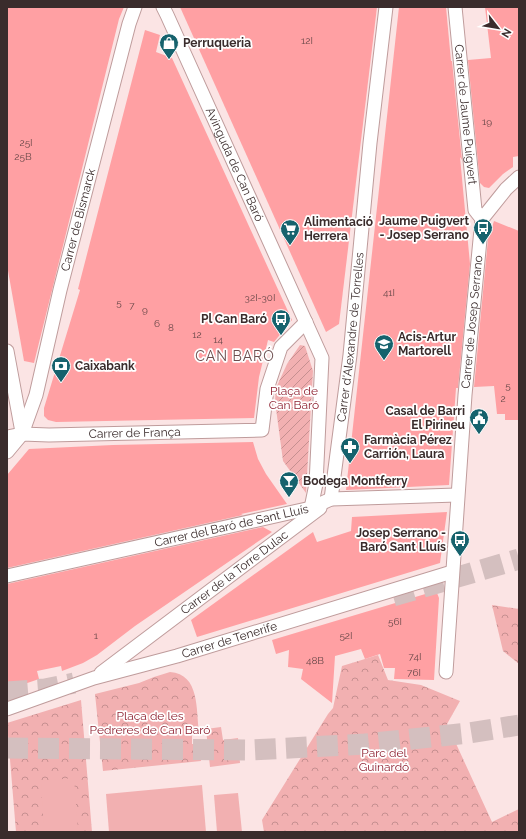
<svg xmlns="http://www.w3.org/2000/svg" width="526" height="839" font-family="Raleway,sans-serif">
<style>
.park{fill:url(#park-crowns)}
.garden{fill:url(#garden-furrows)}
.pitch{fill:#f2b0b1}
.building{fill:#ffa0a3}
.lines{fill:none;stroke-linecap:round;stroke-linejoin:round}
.primary-tunnel{stroke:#d4bfbf;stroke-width:21;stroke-dasharray:21 10;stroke-linecap:butt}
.street-casing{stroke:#bf9c9c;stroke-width:15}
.street{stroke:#fff;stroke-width:13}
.labels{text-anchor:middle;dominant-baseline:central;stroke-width:3.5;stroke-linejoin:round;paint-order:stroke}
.number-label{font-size:10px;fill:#6b494a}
.poi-label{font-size:12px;font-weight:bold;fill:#3a2c2c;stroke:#fff;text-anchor:start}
.street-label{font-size:12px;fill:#3a2c2c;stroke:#fff}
.park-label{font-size:12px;fill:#8e2131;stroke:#fff}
.quarter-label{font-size:14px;letter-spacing:1px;fill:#6c4d4e;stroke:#fff}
</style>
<defs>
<pattern id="park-crowns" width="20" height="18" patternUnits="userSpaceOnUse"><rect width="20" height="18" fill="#f2b0b1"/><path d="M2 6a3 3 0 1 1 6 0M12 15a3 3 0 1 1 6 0" fill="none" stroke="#c58f90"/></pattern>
<pattern id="garden-furrows" width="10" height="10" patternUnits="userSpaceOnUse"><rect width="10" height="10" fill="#f2b0b1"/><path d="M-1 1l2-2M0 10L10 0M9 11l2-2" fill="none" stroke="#c58f90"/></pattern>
</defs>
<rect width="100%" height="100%" fill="#fbe4e4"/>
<g class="park">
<polygon points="492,605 519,609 519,664 503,651"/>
<polygon points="378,655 388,680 421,685 460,701 447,724 492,822 519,809 519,832 264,832 262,820 328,714 333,708 342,666"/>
<path d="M 170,672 C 200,674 196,710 199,732 L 192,734 L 192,744 L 199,744 L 201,761 L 103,771 L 95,694 L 139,683 L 154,677 Z"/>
<polygon points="81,700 92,832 16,832 7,723"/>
<polygon points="221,727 223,740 238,738 240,763 210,767 206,729"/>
</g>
<polygon class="garden" points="300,345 305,346 313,371 306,493 283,461 275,401 276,388 287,364"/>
<g class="pitch">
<polygon points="74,778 78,832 44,832 41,781"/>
<polygon points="202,785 206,832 109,832 106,794"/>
<polygon points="238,793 242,832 217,832 214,795"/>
</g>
<g class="building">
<polygon points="7,7 124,7 119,19 34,363 24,361 7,265"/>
<polygon points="180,7 377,7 339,324 326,332"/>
<polygon points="399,7 446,7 451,61 452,61 462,160 460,157 470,264 458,388 456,388 449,485 346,490"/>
<polygon points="485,7 519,7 519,156 513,157 513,167 503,174 489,188 484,187 480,183 468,60 491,58"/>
<polygon points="145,30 160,35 156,52 172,58 292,320 274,342 268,340 259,377 254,418 56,422 48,420 44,416 44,408 80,290 78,289"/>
<polygon points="494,221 519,231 519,420 505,420 505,414 497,414 494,386 474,387 488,239"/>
<polygon points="253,442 258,459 266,474 287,504 241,514 243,515 7,568 7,475 29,449 113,445"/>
<polygon points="447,512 440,563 197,637 191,620 313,532 317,542 351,531 352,517"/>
<polygon points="263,527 272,532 135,626 97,655 83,663 62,671 61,666 37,671 39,679 7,690 7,584"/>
<polygon points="432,592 437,593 439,598 434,680 394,679 395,668 384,668 380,654 365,659 361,649 335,656 332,703 301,679 303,669 288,667 289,650 276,654 272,640"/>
</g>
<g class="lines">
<g class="primary-tunnel">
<polyline points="393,596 519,559"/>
<polyline points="7,692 45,689 74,683"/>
<polyline points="7,748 251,750 365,744 469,733 519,725"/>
</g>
<defs>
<g id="street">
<path id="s1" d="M 163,7 L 167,15 L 322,358 L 316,484 L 311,508"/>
<path id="s2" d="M 455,7 L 475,210 L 482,219"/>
<polyline points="7,351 22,432"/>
<path id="s3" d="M 7,437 L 22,434 L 49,435 L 262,430 L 267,389 L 281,347 L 306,322"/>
<path id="s4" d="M 7,452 L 22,434 L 36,395 L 60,290 L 129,24 L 135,7"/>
<path id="s5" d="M 331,499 L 350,355 L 370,143 L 386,7"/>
<path id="s6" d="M 7,576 L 311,508 L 331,499 L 457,495"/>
<path id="s7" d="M 446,672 L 465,395 L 482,219 L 506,189 L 519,177"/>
<path id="s8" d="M 101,673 L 320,508"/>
<path id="s9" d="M 7,709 L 94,678 L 177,656 L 452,572"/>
</g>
</defs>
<use href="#street" class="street-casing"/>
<use href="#street" class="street"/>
</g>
<defs>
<symbol id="shop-pin" viewBox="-11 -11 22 30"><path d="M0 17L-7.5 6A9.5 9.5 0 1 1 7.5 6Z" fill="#16626d" stroke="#fff"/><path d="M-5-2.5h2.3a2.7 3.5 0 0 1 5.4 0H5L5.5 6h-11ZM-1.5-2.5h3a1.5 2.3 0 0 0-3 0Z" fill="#fff"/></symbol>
<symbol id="bus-pin" viewBox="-11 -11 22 30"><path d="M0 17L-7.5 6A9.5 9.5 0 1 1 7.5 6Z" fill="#16626d" stroke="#fff"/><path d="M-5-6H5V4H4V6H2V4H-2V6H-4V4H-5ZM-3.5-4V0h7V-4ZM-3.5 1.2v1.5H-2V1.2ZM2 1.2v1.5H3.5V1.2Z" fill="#fff"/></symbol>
<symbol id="supermarket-pin" viewBox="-11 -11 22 30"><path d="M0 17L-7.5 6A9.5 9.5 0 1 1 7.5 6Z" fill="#16626d" stroke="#fff"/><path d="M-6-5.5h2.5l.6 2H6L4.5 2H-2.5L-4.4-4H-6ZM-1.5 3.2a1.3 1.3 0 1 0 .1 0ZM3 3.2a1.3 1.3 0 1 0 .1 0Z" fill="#fff"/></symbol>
<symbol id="school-pin" viewBox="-11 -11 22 30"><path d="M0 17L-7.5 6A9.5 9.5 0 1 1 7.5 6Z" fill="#16626d" stroke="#fff"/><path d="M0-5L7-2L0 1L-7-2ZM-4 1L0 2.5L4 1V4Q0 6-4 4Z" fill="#fff"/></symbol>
<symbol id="bank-pin" viewBox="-11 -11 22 30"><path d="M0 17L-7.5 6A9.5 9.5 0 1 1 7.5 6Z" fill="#16626d" stroke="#fff"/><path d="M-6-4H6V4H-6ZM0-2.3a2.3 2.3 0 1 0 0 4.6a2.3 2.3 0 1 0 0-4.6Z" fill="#fff"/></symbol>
<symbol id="civic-pin" viewBox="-11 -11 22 30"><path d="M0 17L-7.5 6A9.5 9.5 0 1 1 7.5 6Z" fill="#16626d" stroke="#fff"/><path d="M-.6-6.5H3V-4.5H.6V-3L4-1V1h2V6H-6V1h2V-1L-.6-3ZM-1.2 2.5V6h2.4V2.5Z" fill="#fff"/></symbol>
<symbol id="pharmacy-pin" viewBox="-11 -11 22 30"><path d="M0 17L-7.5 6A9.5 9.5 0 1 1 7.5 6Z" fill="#16626d" stroke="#fff"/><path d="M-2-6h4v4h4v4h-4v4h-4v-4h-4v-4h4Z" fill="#fff"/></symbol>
<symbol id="bar-pin" viewBox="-11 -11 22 30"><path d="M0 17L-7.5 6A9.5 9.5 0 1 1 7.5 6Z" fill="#16626d" stroke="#fff"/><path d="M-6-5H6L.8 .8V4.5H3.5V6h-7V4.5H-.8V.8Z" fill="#fff"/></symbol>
</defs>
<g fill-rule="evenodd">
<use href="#shop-pin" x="158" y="32" width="22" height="30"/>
<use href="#bus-pin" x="472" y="217" width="22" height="30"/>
<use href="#supermarket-pin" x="279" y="218" width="22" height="30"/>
<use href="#bus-pin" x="270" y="308" width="22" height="30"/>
<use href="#school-pin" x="373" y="333" width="22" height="30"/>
<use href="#bank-pin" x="50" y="355" width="22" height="30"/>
<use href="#civic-pin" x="468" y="407" width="22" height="30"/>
<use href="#pharmacy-pin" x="339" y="436" width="22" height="30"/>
<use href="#bar-pin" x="278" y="470" width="22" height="30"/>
<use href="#bus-pin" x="449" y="529" width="22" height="30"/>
</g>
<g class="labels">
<g class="number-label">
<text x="307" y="40">12I</text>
<text x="487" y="121">19</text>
<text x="26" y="142">25I</text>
<text x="23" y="156">25B</text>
<text x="389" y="292">41I</text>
<text x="260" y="297">32I-30I</text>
<text x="119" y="302">5</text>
<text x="132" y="305">7</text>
<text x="145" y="309">9</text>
<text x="157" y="323">6</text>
<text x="171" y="327">8</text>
<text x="197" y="334">12</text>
<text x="218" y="339">14</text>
<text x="508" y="385">5</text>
<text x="503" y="398">2</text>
<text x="395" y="621">56I</text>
<text x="96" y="635">1</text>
<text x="346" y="635">52I</text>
<text x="415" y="656">74I</text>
<text x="315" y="660">48B</text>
<text x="414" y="672">76I</text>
</g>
<g class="poi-label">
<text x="183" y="43">Perruqueria</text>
<text x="469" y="221" text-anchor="end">Jaume Puigvert<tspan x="469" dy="14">- Josep Serrano</tspan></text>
<text x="304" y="222">Alimentació<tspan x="304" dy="14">Herrera</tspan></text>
<text x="267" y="319" text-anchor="end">Pl Can Baró</text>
<text x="398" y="337">Acis-Artur<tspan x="398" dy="14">Martorell</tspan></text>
<text x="75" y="366">Caixabank</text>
<text x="465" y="411" text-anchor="end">Casal de Barri<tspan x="465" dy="14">El Pirineu</tspan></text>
<text x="364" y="440">Farmàcia Pérez<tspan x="364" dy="14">Carrión, Laura</tspan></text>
<text x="303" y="481">Bodega Montferry</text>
<text x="446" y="533" text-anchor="end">Josep Serrano -<tspan x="446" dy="14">Baró Sant Lluís</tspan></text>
</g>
<g class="street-label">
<text stroke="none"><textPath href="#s2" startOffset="108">Carrer de Jaume Puigvert</textPath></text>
<text stroke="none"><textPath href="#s1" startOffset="173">Avinguda de Can Baró</textPath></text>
<text stroke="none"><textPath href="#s4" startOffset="245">Carrer de Bismarck</textPath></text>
<text stroke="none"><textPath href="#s7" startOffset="351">Carrer de Josep Serrano</textPath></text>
<text stroke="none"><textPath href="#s5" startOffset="163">Carrer d'Alexandre de Torrelles</textPath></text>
<text stroke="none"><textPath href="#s3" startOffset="128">Carrer de França</textPath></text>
<text stroke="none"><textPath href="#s6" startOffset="230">Carrer del Baró de Sant Lluís</textPath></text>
<text stroke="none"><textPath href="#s8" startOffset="167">Carrer de la Torre Dulac</textPath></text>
<text stroke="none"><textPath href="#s9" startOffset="233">Carrer de Tenerife</textPath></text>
</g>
<g class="park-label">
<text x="294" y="391">Plaça de<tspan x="294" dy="14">Can Baró</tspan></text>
<text x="150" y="716">Plaça de les<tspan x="150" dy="14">Pedreres de Can Baró</tspan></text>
<text x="384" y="753">Parc del<tspan x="384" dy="14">Guinardó</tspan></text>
</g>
<g class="quarter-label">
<text x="235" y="356">CAN BARÓ</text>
</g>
</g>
<rect width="526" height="839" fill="none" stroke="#3a2c2c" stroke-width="16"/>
<g transform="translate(498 28) rotate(121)" stroke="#ffffff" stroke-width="3" paint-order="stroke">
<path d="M0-3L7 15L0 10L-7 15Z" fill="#3a2c2c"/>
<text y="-6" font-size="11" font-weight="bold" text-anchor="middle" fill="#3a2c2c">N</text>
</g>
</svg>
